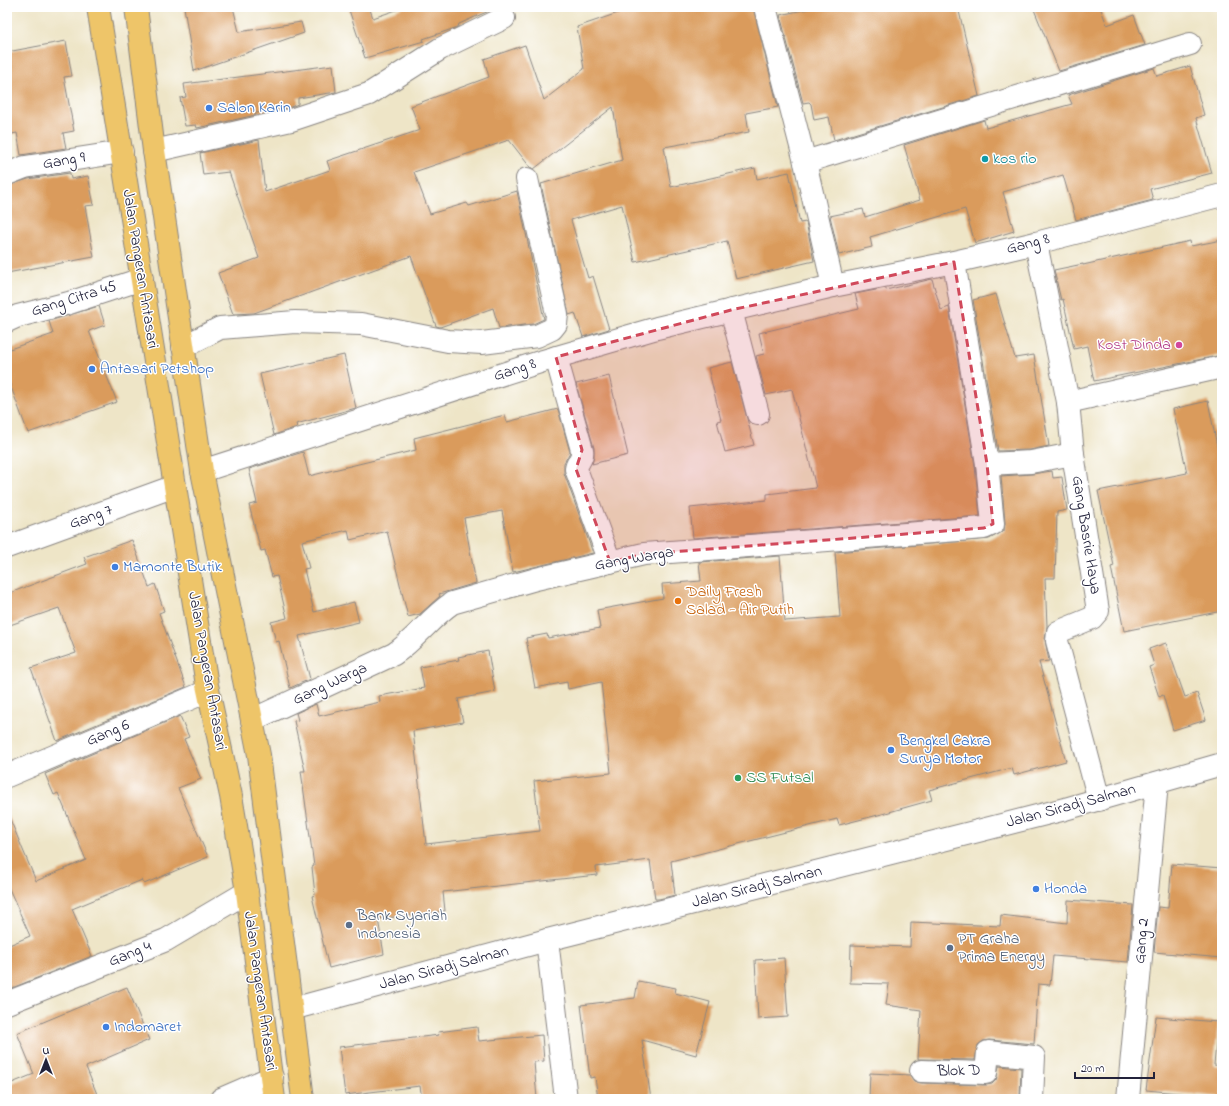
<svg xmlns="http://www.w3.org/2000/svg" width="1229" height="1106" font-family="'Indie Flower',sans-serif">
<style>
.building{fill:#da9b5c}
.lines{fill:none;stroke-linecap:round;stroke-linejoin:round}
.minor-casing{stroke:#888481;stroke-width:24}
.highway-casing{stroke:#888481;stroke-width:24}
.minor{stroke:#fff;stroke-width:22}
.highway{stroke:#eec569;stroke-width:22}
.marked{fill:#d1495b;fill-opacity:0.2;stroke:#d1495b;stroke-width:3;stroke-dasharray:8 5;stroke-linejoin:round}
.shop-dot{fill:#3f7fe0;stroke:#fff;stroke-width:1.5}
.culture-dot{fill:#0f9aa8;stroke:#fff;stroke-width:1.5}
.hotel-dot{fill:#d1479c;stroke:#fff;stroke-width:1.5}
.food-dot{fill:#e8710a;stroke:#fff;stroke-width:1.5}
.leisure-dot{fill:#2e9e5b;stroke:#fff;stroke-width:1.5}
.service-dot{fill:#5c6f8a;stroke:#fff;stroke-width:1.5}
.labels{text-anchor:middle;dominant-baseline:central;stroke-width:3;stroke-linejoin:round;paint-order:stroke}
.shop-label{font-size:16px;fill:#366cbe;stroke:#fff;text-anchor:start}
.culture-label{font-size:16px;fill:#0d838f;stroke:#fff;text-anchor:start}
.street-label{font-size:16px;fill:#22223b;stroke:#fff}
.hotel-label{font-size:16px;fill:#b23c85;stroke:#fff;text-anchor:end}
.food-label{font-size:16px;fill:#c56008;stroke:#fff;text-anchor:start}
.leisure-label{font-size:16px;fill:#27864d;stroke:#fff;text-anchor:start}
.service-label{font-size:16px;fill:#4e5e75;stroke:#fff;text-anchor:start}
</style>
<rect width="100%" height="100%" fill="#fff"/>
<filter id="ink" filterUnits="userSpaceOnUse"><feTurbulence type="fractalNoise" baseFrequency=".025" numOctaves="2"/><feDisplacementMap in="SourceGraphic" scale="8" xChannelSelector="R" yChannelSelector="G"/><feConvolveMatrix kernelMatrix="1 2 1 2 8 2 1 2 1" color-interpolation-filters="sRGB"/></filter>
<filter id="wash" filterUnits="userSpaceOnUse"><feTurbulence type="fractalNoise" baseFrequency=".012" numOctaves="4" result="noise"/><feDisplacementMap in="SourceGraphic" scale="16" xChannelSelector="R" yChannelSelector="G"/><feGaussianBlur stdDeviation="0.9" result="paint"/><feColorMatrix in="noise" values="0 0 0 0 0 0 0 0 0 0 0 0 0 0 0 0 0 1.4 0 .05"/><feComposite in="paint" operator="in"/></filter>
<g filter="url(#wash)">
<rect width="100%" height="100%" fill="#eee5c7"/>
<g id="blocks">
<g class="building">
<polygon points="184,7 233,7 239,32 301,22 304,33 194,71"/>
<polygon points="348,7 369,7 373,18 405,7 498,7 459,24 458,27 423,39 424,41 365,58"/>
<polygon points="616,7 753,7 778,107 746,113 749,132 664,147 671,187 755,168 757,179 789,172 800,223 806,222 814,261 736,279 727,241 635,262 622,205 571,220 588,278 593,276 609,329 583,337 575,313 569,315 541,184 622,160 613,107 534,169 530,167 509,140 414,172 430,214 467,203 469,206 517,191 544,319 533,324 499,328 493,308 440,327 436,326 411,256 254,313 233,314 218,273 259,258 229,172 203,175 200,153 259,140 265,192 330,170 327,161 420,130 411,106 489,77 484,59 525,45 544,100 584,69 577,27 618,13"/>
<polygon points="817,7 958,7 979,96 834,140 829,117 814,120 811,104 809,102 803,103 780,15"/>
<polygon points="1033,7 1100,7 1107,25 1134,15 1145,45 1059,71"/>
<polygon points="66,41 72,76 64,77 74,131 63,133 66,148 21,155 17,133 7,135 7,52"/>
<polygon points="333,65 336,92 298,98 298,104 288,108 255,113 256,115 197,128 196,125 185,126 180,98 186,97 184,84"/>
<polygon points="1190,66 1204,115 1196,118 1212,173 1150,189 1153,200 1076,220 1063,175 1003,192 1014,231 975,243 965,209 870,237 872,247 839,255 830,216 863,209 865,217 920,200 904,145 984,120 986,128 1072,104 1068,95 1154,68 1157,76"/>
<polygon points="70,173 71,179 88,176 94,205 85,206 94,257 7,273 7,186 28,179"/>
<polygon points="1222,240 1222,355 1094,381 1087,346 1074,349 1063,299 1061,300 1054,270 1083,264 1083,265 1190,241 1191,246"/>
<polygon points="932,279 941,310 949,307 975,466 980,516 693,538 690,508 767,500 767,494 816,488 792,389 766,395 756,356 764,354 759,333 859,309 855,294 886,288 886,290"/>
<polygon points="996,294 1015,358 1034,355 1049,446 1030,450 998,451 973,300"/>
<polygon points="99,306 105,325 89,331 117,402 28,433 7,376 7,350 53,334 49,321"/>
<polygon points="344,355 356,408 296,424 297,427 274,435 260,374"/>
<polygon points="732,362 754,445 725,452 717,421 721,420 708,368"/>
<polygon points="609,376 628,455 592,464 594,457 594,448 576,384"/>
<polygon points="1208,401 1222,471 1222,611 1124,631 1111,567 1114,566 1098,491 1187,473 1173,409"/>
<polygon points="558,409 570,452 564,463 564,473 593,553 513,572 502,511 464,518 476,583 439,594 440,596 420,614 408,617 387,531 350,540 348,530 302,541 309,568 304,569 314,612 354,602 359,622 299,636 310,679 290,688 279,641 276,642 271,622 287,618 277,576 272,577 265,550 261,551 249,505 257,503 249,469 303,452 309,476 416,450 414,438 505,415 507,422"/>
<polygon points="1052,471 1053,478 1062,477 1067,510 1057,512 1055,578 1045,578 1047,626 1045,640 1049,661 1039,662 1066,761 1014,775 1012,768 929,790 932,800 882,814 839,825 837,819 671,861 675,895 659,899 655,899 650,860 596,867 597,875 443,892 445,911 378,919 384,954 329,968 312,896 315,895 312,867 314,866 301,771 305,771 294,721 298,720 296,713 316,704 319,716 380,702 379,696 424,688 420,667 459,660 458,657 488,651 495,692 458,699 463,722 413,731 426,844 540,831 534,781 611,773 601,682 568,689 567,682 535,688 526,638 547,634 548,638 600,628 597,610 663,598 662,584 701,581 699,562 780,556 785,621 840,617 835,552 989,539 1004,531 1005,523 1001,476 1032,474"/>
<polygon points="132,540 149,587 155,584 164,611 159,613 186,687 57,741 31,668 76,653 59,608 7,626 7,594 87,564 84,557"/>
<polygon points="1166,643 1185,697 1197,693 1206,720 1173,730 1163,695 1159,697 1149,667 1154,665 1149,649"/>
<polygon points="180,716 189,737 184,739 201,779 178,788 208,857 144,884 142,880 72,909 92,956 7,990 7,946 30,936 7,884 7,812 36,881 86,860 58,793 54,795 45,774"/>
<polygon points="1172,864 1222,868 1222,958 1154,952 1158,907 1168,908"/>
<polygon points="1068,900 1133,905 1128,962 1053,956 1050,985 1038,984 1034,1044 989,1040 983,1041 978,1045 975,1060 918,1059 921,1010 886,1005 889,984 850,983 851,945 910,947 911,922 1000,926 1001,915 1067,923"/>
<polygon points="784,958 788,1017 758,1019 755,960"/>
<polygon points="638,981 676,988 675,993 710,1002 696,1055 642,1040 651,1099 598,1099 595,1077 590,1078 581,1005 635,998"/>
<polygon points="127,987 149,1040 86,1067 99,1099 7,1099 7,1085 34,1074 17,1033"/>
<polygon points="1156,1017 1218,1022 1214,1065 1222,1066 1222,1097 1146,1090"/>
<polygon points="477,1027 479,1041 542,1035 544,1061 534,1062 537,1099 422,1099 420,1086 345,1095 339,1047 439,1035 438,1032"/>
<polygon points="999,1066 1021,1068 1020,1099 869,1099 870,1073 910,1075 914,1081 921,1083 986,1085 992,1084 996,1080"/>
</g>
</g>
</g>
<g filter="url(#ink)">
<use href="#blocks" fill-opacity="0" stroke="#888481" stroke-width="1"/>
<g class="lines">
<defs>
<g id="minor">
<polyline points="765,7 805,162 833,286"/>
<polyline points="154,151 291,120 369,94 440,49 504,18"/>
<polyline points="805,162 1190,44"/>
<polyline points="7,174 25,167 122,152"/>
<polyline points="1036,243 1068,402 1073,454 1098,611 1092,618 1058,632 1057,641 1099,800"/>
<polyline points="731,310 758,414"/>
<polyline points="7,321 18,316 69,303 142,279"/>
<polyline points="183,347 220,328 295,322 361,324 448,341 482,343 537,336 552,329 556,324 557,314 527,179"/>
<path d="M 556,357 L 582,450 C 584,458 577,461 576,469 L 610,562"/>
<polyline points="1068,402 1222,367"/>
<polyline points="987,464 1031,462 1073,454"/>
<polyline points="202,471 543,361 657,328 833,286 954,262 1036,243 1222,195"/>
<polyline points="7,547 175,486"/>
<path d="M 252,720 L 394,654 C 416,639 430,618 452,603 L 536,579 L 644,554 L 984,528 L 993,524 L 987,464 L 954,262"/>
<polyline points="7,776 208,691"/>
<polyline points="547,940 566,1099"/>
<polyline points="7,1003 166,940 247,892"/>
<polyline points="292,1009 547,940 1065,809 1222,764"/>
<polyline points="921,1071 986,1073 988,1052 1034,1057 1032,1099"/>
<polyline points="221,1099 272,1077"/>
<polyline points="1128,1099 1157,783"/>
</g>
<g id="highway">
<polyline points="98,7 207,685 231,796 247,892 274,1099"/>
<polyline points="136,7 154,151 202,471 259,755 303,1099"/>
</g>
</defs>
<use href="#minor" class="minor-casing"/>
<use href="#highway" class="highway-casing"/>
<use href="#minor" class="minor"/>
<use href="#highway" class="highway"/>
</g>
</g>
<path class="marked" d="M 954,262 L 987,464 L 993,524 L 984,528 L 644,554 L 610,562 L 576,469 L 582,450 L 556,357 L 731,310 Z"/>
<g class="shop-dot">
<circle cx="209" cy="108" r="4"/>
<circle cx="92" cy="369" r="4"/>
<circle cx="115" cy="567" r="4"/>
<circle cx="891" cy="750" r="4"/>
<circle cx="1036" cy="889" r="4"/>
<circle cx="106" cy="1027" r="4"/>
</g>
<circle class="culture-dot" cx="985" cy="159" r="4"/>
<circle class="hotel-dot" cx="1179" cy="345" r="4"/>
<circle class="food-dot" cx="678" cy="601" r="4"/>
<circle class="leisure-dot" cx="738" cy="778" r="4"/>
<g class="service-dot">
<circle cx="349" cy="925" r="4"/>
<circle cx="950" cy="948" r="4"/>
</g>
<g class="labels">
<g class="shop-label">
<text x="217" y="108">Salon Karin</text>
<text x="100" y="369">Antasari Petshop</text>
<text x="123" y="567">Mamonte Butik</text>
<text x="899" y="741">Bengkel Cakra<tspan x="899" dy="18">Surya Motor</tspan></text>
<text x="1044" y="889">Honda</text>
<text x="114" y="1027">Indomaret</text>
</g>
<g class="culture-label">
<text x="993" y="159">kos rio</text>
</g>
<g class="street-label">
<text transform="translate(64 161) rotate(-9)">Gang 9</text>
<text transform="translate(1028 244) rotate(-14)">Gang 8</text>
<text transform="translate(140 269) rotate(81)">Jalan Pangeran Antasari</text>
<text transform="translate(74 299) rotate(-17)">Gang Citra 45</text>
<text transform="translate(515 370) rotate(-18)">Gang 8</text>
<text transform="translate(91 517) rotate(-20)">Gang 7</text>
<text transform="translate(1086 535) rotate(81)">Gang Basrie Haya</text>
<text transform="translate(634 559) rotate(-10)">Gang Warga</text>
<text transform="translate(207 671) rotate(80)">Jalan Pangeran Antasari</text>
<text transform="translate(330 684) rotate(-25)">Gang Warga</text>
<text transform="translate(108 733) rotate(-23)">Gang 6</text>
<text transform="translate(1071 806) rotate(-15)">Jalan Siradj Salman</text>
<text transform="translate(757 887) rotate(-14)">Jalan Siradj Salman</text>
<text transform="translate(1142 941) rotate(-85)">Gang 2</text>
<text transform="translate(130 954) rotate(-22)">Gang 4</text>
<text transform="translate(444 968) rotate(-15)">Jalan Siradj Salman</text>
<text transform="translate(260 991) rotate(82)">Jalan Pangeran Antasari</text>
<text transform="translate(959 1071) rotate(-2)">Blok D</text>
</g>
<g class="hotel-label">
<text x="1171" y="345">Kost Dinda</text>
</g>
<g class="food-label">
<text x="686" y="592">Daily Fresh<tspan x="686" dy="18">Salad - Air Putih</tspan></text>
</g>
<g class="leisure-label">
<text x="746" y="778">SS Futsal</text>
</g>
<g class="service-label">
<text x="357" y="916">Bank Syariah<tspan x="357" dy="18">Indonesia</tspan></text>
<text x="958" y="939">PT Graha<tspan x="958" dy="18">Prima Energy</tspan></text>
</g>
</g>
<rect width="1229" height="1106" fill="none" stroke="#fff" stroke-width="24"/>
<g transform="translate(46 1060)" stroke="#ffffff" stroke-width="3" paint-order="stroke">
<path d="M0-3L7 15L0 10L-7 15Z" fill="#22223b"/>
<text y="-6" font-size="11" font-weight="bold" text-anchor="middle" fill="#22223b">U</text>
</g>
<path d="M1075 1072v6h79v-6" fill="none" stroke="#22223b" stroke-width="2"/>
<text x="1081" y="1072" font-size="12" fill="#22223b" stroke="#ffffff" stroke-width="3" paint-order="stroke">20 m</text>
</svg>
